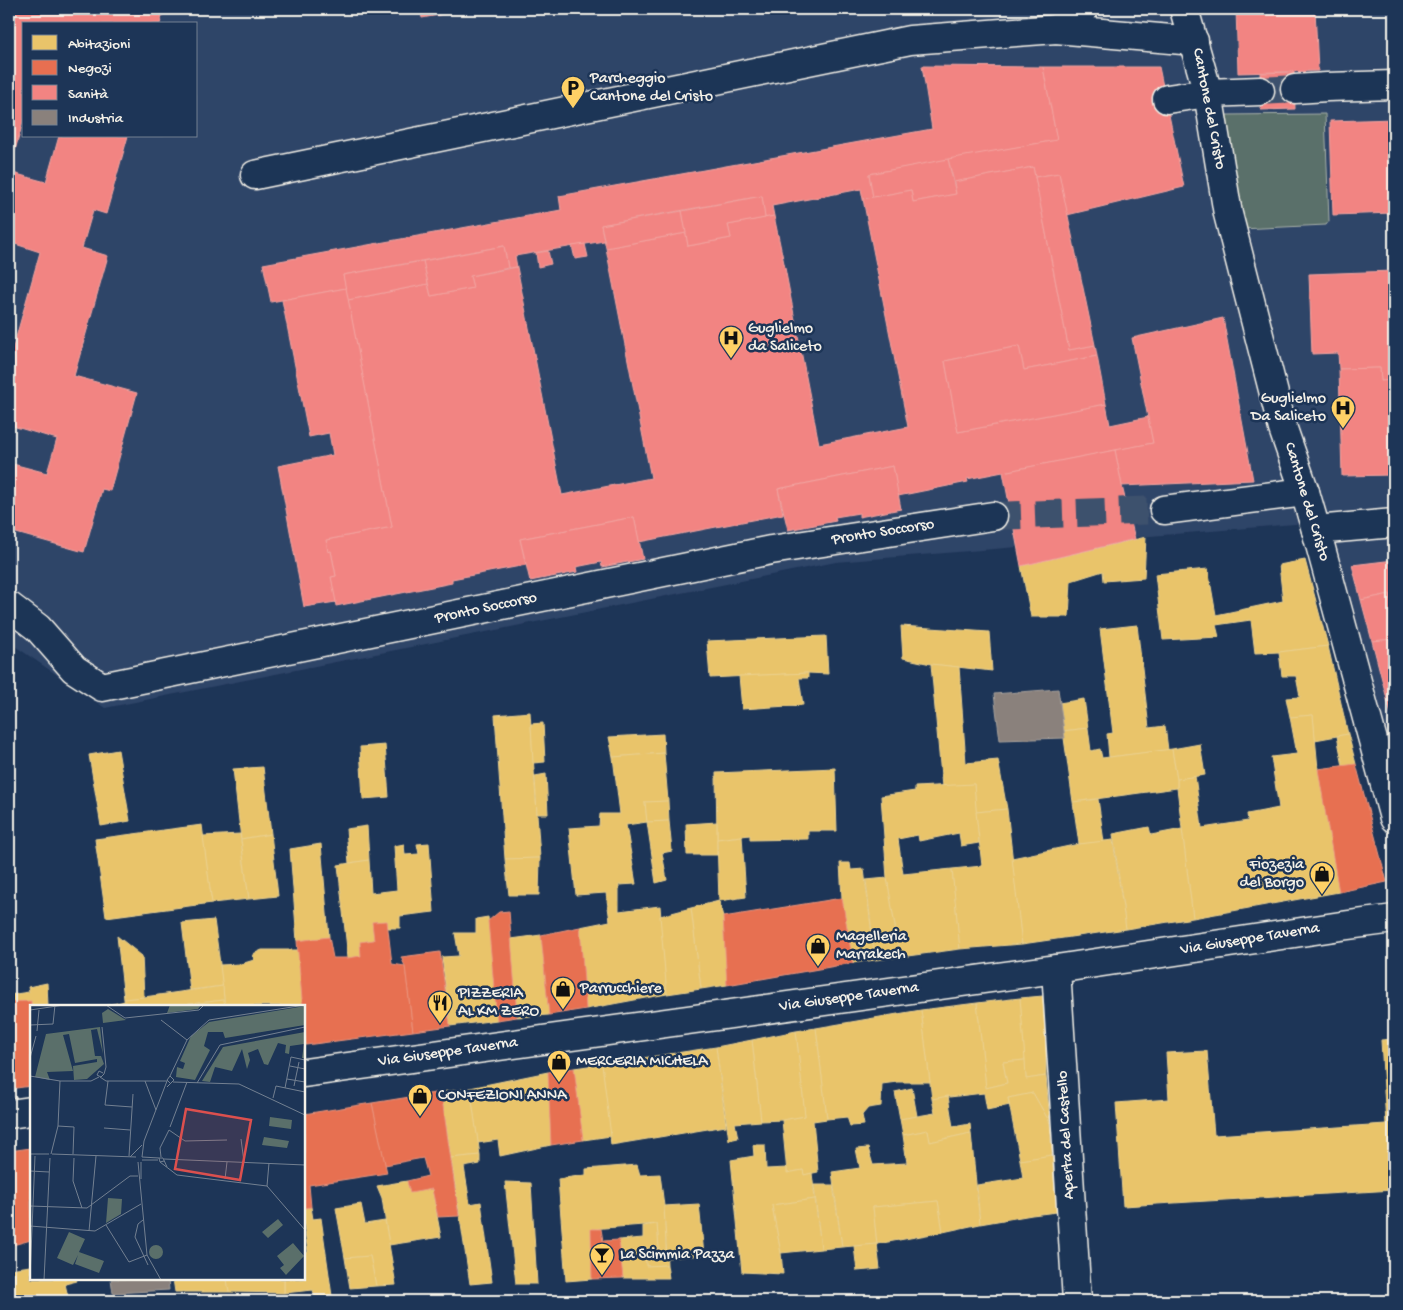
<svg xmlns="http://www.w3.org/2000/svg" width="1403" height="1310" font-family="'Gochi Hand',sans-serif">
<style>
.built{fill:#2f4468;fill-rule:evenodd}
.green{fill:#5a6f6a;stroke:#a7b0a9}
.homes{fill:#e9c46a;stroke:#ecd290}
.shops{fill:#e76f51;stroke:#eb967e}
.health{fill:#f28482;stroke:#f3a5a1}
.industry{fill:#8a817c;stroke:#aaa39c}
.lines{fill:none;stroke-linecap:round;stroke-linejoin:round}
.minor-tunnel{stroke:#3d516d;stroke-width:28;stroke-dasharray:28 14;stroke-linecap:butt}
.minor-casing{stroke:#f4f1e8;stroke-width:31}
.minor{stroke:#1d3557;stroke-width:28}
.labels{text-anchor:middle;dominant-baseline:central;stroke-width:5;stroke-linejoin:round;paint-order:stroke}
.poi-label{font-size:16px;fill:#f4f1e8;stroke:#1d3557;text-anchor:start}
.street-label{font-size:16px;fill:#f4f1e8;stroke:#1d3557}
.inset-road{fill:none;stroke:#738091;stroke-width:1}
.view{fill:#dc504e;fill-opacity:0.15;stroke:#dc504e;stroke-width:2.5}
.inset-edge{fill:none;stroke:#f4f1e8;stroke-width:2.5}
</style>
<rect width="100%" height="100%" fill="#1d3557"/>
<filter id="ink" filterUnits="userSpaceOnUse"><feTurbulence type="fractalNoise" baseFrequency=".02" numOctaves="2"/><feDisplacementMap in="SourceGraphic" scale="10" xChannelSelector="R" yChannelSelector="G"/><feConvolveMatrix kernelMatrix="1 2 1 2 8 2 1 2 1" color-interpolation-filters="sRGB"/></filter>
<g filter="url(#ink)">
<path class="built" d="M 9,9 L 1394,9 L 1394,768 L 1319,522 L 836,562 L 105,708 L 9,642 ZM 24,24 L 196,24 L 196,136 L 24,136 Z"/>
<polygon class="green" points="1325,114 1329,221 1326,225 1241,229 1226,115"/>
<g class="homes">
<polygon points="1146,537 1144,578 1104,581 1103,571 1071,581 1069,617 1031,617 1021,566"/>
<polygon points="1305,560 1328,646 1279,652 1255,653 1251,620 1216,625 1219,637 1163,640 1155,574 1208,569 1216,615 1283,601 1279,565"/>
<polygon points="1137,625 1149,728 1165,726 1168,750 1109,757 1107,734 1113,733 1100,629"/>
<polygon points="901,626 989,632 992,671 931,664 903,658"/>
<polygon points="826,636 828,674 808,673 710,678 707,641"/>
<polygon points="1328,646 1348,734 1315,740 1313,715 1290,717 1286,698 1300,697 1296,676 1282,676 1279,652"/>
<polygon points="931,664 959,667 966,763 998,760 1007,809 976,812 974,784 942,787"/>
<polygon points="808,673 808,678 799,678 803,705 742,709 739,676"/>
<polygon points="1084,699 1088,728 1063,731 1059,703"/>
<polygon points="530,712 540,858 505,859 495,715"/>
<polygon points="1313,715 1318,769 1339,892 1193,918 1177,788 1177,779 1195,776 1202,828 1248,821 1247,814 1279,808 1271,757 1297,754 1290,717"/>
<polygon points="543,723 545,762 533,763 531,724"/>
<polygon points="1088,728 1091,751 1100,749 1102,758 1172,749 1177,779 1177,788 1073,802 1063,731"/>
<polygon points="663,734 664,753 613,757 609,737"/>
<polygon points="1348,734 1356,764 1343,766 1337,736"/>
<polygon points="1200,744 1205,775 1177,779 1172,749"/>
<polygon points="385,745 389,797 363,799 360,747"/>
<polygon points="118,750 130,821 101,826 89,755"/>
<polygon points="664,753 668,801 645,802 647,822 626,825 636,884 619,885 619,911 660,906 667,994 586,1009 580,927 610,921 606,893 576,895 569,828 599,826 600,814 620,814 613,757"/>
<polygon points="263,767 271,834 241,839 233,769"/>
<polygon points="835,768 837,831 808,831 808,839 750,840 750,835 717,839 716,773"/>
<polygon points="546,774 548,814 537,814 535,776"/>
<polygon points="974,784 979,843 961,846 959,833 919,841 918,835 898,839 903,874 952,869 960,949 900,957 887,878 881,796 915,791 915,787"/>
<polygon points="1098,799 1104,842 1079,844 1073,802"/>
<polygon points="668,801 669,821 647,822 645,802"/>
<polygon points="1007,809 1022,944 960,949 952,869 982,866 976,812"/>
<polygon points="669,821 672,851 662,853 667,880 656,883 647,822"/>
<polygon points="717,822 717,855 687,855 686,824"/>
<polygon points="202,825 212,903 106,917 95,839"/>
<polygon points="367,826 369,860 349,863 346,829"/>
<polygon points="1149,827 1151,835 1182,829 1193,918 1126,929 1113,834"/>
<polygon points="240,834 249,899 212,903 203,836"/>
<polygon points="271,834 278,896 249,899 241,839"/>
<polygon points="742,836 746,897 719,901 717,839"/>
<polygon points="1113,840 1126,929 1022,944 1012,858 1079,844"/>
<polygon points="429,843 434,912 400,916 400,928 388,928 387,921 372,922 374,940 360,942 361,956 348,958 338,865 369,860 371,893 397,890 394,846 404,844 405,855 419,854 417,844"/>
<polygon points="321,844 329,937 297,941 290,849"/>
<polygon points="540,858 539,895 509,895 505,859"/>
<polygon points="840,863 850,863 851,870 864,869 875,960 853,963 842,898"/>
<polygon points="887,878 900,957 875,960 866,880"/>
<polygon points="719,901 723,917 727,985 701,989 691,908"/>
<polygon points="691,908 701,989 667,994 660,916"/>
<polygon points="488,917 497,1020 450,1026 442,957 459,956 455,933 476,933 476,919"/>
<polygon points="214,920 223,986 190,990 182,923"/>
<polygon points="541,935 549,1015 517,1017 511,939"/>
<polygon points="117,936 142,956 144,997 124,999"/>
<polygon points="262,950 298,950 303,1006 225,1006 220,965 241,964 254,960 253,954"/>
<polygon points="47,983 48,1006 32,1006 31,1001 9,1002 9,995 29,992 28,987"/>
<polygon points="223,986 224,1000 174,1006 125,1006 124,999 144,997"/>
<polygon points="1043,996 1046,1035 1046,1076 1026,1079 1020,998"/>
<polygon points="1020,998 1025,1060 1003,1062 1007,1083 986,1088 977,1003"/>
<polygon points="224,1000 225,1006 174,1006"/>
<polygon points="125,1001 125,1006 105,1006"/>
<polygon points="977,1003 986,1088 1007,1083 1003,1062 1025,1060 1026,1079 1046,1076 1050,1123 1033,1093 1008,1098 1010,1105 987,1110 984,1093 932,1099 921,1010"/>
<polygon points="921,1010 930,1082 897,1082 882,1084 881,1106 868,1108 862,1115 864,1125 850,1126 847,1117 827,1119 816,1028"/>
<polygon points="304,1016 306,1045 304,1045"/>
<polygon points="816,1028 827,1119 813,1121 818,1172 804,1175 803,1170 787,1173 782,1120 805,1116 796,1031"/>
<polygon points="796,1031 805,1116 782,1120 761,1121 752,1040"/>
<polygon points="1394,1039 1394,1190 1123,1206 1116,1103 1169,1099 1166,1053 1207,1051 1214,1135 1386,1124 1381,1040"/>
<polygon points="752,1040 761,1121 735,1123 738,1138 729,1140 716,1047"/>
<polygon points="716,1047 726,1126 611,1145 602,1064"/>
<polygon points="602,1064 611,1136 583,1140 574,1068"/>
<polygon points="548,1072 551,1145 500,1156 498,1140 478,1143 470,1088"/>
<polygon points="470,1088 480,1155 451,1158 441,1092"/>
<polygon points="912,1088 917,1116 900,1119 895,1092"/>
<polygon points="1033,1093 1050,1123 1052,1155 1020,1160 1008,1098"/>
<polygon points="948,1096 953,1127 970,1124 971,1133 930,1142 928,1130 903,1135 900,1119 935,1113 932,1099"/>
<polygon points="928,1130 930,1142 971,1133 980,1224 943,1232 938,1201 873,1207 877,1244 842,1247 832,1172 860,1168 856,1149 868,1148 873,1165 907,1163 903,1135"/>
<polygon points="753,1145 765,1145 766,1169 787,1168 787,1173 803,1170 804,1175 812,1173 815,1199 772,1205 781,1253 783,1274 742,1272 731,1160 754,1156"/>
<polygon points="480,1155 480,1164 464,1167 470,1204 481,1202 492,1282 470,1284 451,1158"/>
<polygon points="1052,1155 1057,1212 1032,1215 980,1224 977,1185 1023,1178 1020,1160"/>
<polygon points="637,1165 640,1175 660,1174 664,1206 667,1265 646,1266 645,1248 659,1249 657,1224 591,1229 592,1279 566,1281 558,1179 586,1175 586,1169"/>
<polygon points="407,1181 410,1193 432,1189 441,1237 389,1245 382,1198 377,1186"/>
<polygon points="505,1182 531,1183 537,1284 516,1284"/>
<polygon points="814,1185 833,1185 842,1247 821,1249"/>
<polygon points="815,1199 821,1249 781,1253 772,1205"/>
<polygon points="938,1201 943,1232 877,1244 873,1207"/>
<polygon points="361,1204 365,1224 385,1221 396,1285 376,1286 370,1256 345,1258 336,1208"/>
<polygon points="699,1204 704,1255 667,1258 664,1206"/>
<polygon points="311,1207 313,1219 321,1218 332,1296 316,1300 313,1290 284,1293 284,1279 304,1279 304,1253 308,1252 304,1226 304,1208"/>
<polygon points="657,1224 659,1249 645,1248 646,1266 667,1265 669,1278 623,1278 619,1240 643,1238 643,1226"/>
<polygon points="877,1244 880,1269 857,1271 854,1246"/>
<polygon points="370,1256 376,1286 350,1288 345,1258"/>
<polygon points="31,1266 31,1279 76,1279 77,1281 65,1284 69,1301 11,1301 9,1291 9,1269"/>
<polygon points="173,1279 227,1279 229,1292 175,1292"/>
<polygon points="227,1279 284,1279 284,1293 229,1292"/>
</g>
<g class="shops">
<polygon points="1356,764 1387,882 1339,892 1318,769"/>
<polygon points="842,898 853,963 727,985 723,917"/>
<polygon points="509,911 517,1017 497,1020 488,921 499,912"/>
<polygon points="387,921 392,964 405,966 413,1031 306,1045 297,941 329,937 333,958 348,958 361,956 360,942 374,940 372,922"/>
<polygon points="580,927 586,1009 549,1015 541,935"/>
<polygon points="440,952 450,1026 413,1031 405,966 401,957"/>
<polygon points="31,1001 31,1086 9,1089 9,1002"/>
<polygon points="574,1068 583,1140 551,1145 548,1072"/>
<polygon points="441,1092 459,1216 438,1217 432,1189 410,1193 407,1181 428,1176 423,1158 385,1165 372,1103"/>
<polygon points="372,1103 387,1173 309,1185 311,1207 304,1208 304,1114"/>
<polygon points="31,1148 31,1240 9,1246 9,1151"/>
<polygon points="591,1229 601,1229 603,1241 619,1240 623,1278 592,1279"/>
</g>
<g class="health">
<polygon points="9,9 164,9 160,24 24,24 24,119 9,171"/>
<polygon points="420,9 443,9 444,14 422,18"/>
<polygon points="443,9 469,9 444,14"/>
<polygon points="1236,9 1315,9 1318,71 1238,73"/>
<polygon points="922,66 1043,67 1057,140 869,174 873,197 863,199 861,189 772,206 774,216 765,218 762,196 601,225 604,241 515,256 517,267 508,268 504,246 343,275 346,288 271,302 263,264 561,210 559,196 932,129"/>
<polygon points="1043,67 1159,67 1184,187 1067,215 1059,173 1035,177 1033,167 954,182 948,159 1057,140"/>
<polygon points="1294,72 1295,109 1261,110 1260,73"/>
<polygon points="1394,119 1394,213 1333,215 1330,121"/>
<polygon points="59,136 128,136 106,214 93,210 82,248 108,256 74,376 137,393 110,491 102,489 84,552 9,531 9,463 47,473 57,439 9,425 9,354 11,355 40,252 9,242 9,172 46,182"/>
<polygon points="948,159 956,194 913,202 911,190 873,197 869,174"/>
<polygon points="1033,167 1069,350 1095,345 1097,356 1024,370 1019,346 945,361 958,432 1106,404 1110,425 1148,417 1153,443 967,479 968,482 898,496 893,466 778,489 783,514 639,542 634,517 520,539 526,565 452,579 452,583 336,606 331,577 336,576 331,551 328,552 326,540 392,527 348,300 428,284 431,296 473,288 470,276 517,267 562,495 651,478 606,248 686,233 688,246 731,238 728,225 774,216 785,268 819,444 908,427 863,199 911,190 913,202 956,194 954,182"/>
<polygon points="1059,173 1095,345 1069,350 1035,177"/>
<polygon points="762,196 765,218 728,225 731,238 688,246 682,211"/>
<polygon points="682,211 686,233 606,248 601,225"/>
<polygon points="585,244 588,257 575,259 572,246"/>
<polygon points="504,246 508,268 470,276 473,288 431,296 423,261"/>
<polygon points="548,251 551,264 538,267 536,253"/>
<polygon points="423,261 428,284 348,300 343,275"/>
<polygon points="1394,271 1394,380 1381,381 1380,368 1339,369 1338,353 1312,354 1309,274"/>
<polygon points="346,288 392,527 326,540 328,552 331,551 336,576 331,577 336,602 304,607 278,466 333,455 329,433 309,437 282,300"/>
<polygon points="1223,318 1253,480 1122,486 1115,450 1153,443 1132,338"/>
<polygon points="1019,346 1024,370 1097,356 1106,404 958,432 945,361"/>
<polygon points="1380,368 1381,381 1394,380 1394,475 1342,476 1339,369"/>
<polygon points="1115,450 1122,486 1135,539 1021,566 1003,472"/>
<polygon points="893,466 901,509 859,517 859,513 835,517 836,521 788,530 778,489"/>
<polygon points="634,517 643,559 602,567 601,562 576,567 577,572 530,581 520,539"/>
<polygon points="1394,560 1394,600 1390,600 1390,594 1361,600 1352,565"/>
<polygon points="1390,594 1390,600 1394,600 1394,639 1372,641 1361,600"/>
<polygon points="1394,639 1394,726 1372,641"/>
</g>
<g class="industry">
<polygon points="1058,689 1065,738 1000,740 994,694"/>
<polygon points="111,1279 168,1279 169,1290 113,1293"/>
</g>
<g class="lines">
<g class="minor-tunnel">
<polyline points="1260,91 1295,89"/>
<polyline points="993,516 1164,510"/>
</g>
<defs>
<g id="minor">
<polyline points="1084,9 1056,29 1194,41"/>
<polyline points="1184,9 1208,93 1228,214 1283,429 1305,492 1316,530 1394,818"/>
<polyline points="1295,89 1327,87 1394,85"/>
<polyline points="1167,99 1208,93 1260,91"/>
<polyline points="255,175 910,40 1056,29"/>
<polyline points="1164,510 1305,492"/>
<polyline points="1316,530 1394,523"/>
<polyline points="9,606 38,628 74,669 102,687 771,550 993,516"/>
<polyline points="1056,969 1077,1301"/>
<polyline points="304,1073 1056,969 1341,926 1394,919"/>
<polyline points="9,1114 31,1111"/>
</g>
</defs>
<use href="#minor" class="minor-casing"/>
<use href="#minor" class="minor"/>
</g>
</g>
<defs>
<symbol id="parking-pin" viewBox="-11 -11 22 30"><path d="M0 17L-7.5 6A9.5 9.5 0 1 1 7.5 6Z" fill="#ffd166" stroke="#1d3557"/><path d="M-3.5-5.5H1a3.5 3.5 0 0 1 0 7H-1V5.5H-3.5ZM-1-3.4V-.6H.8a1.4 1.4 0 0 0 0-2.8Z" fill="#111"/></symbol>
<symbol id="hospital-pin" viewBox="-11 -11 22 30"><path d="M0 17L-7.5 6A9.5 9.5 0 1 1 7.5 6Z" fill="#ffd166" stroke="#1d3557"/><path d="M-5-5h3v3.5h4V-5h3V5h-3V1.5h-4V5h-3Z" fill="#111"/></symbol>
<symbol id="shop-pin" viewBox="-11 -11 22 30"><path d="M0 17L-7.5 6A9.5 9.5 0 1 1 7.5 6Z" fill="#ffd166" stroke="#1d3557"/><path d="M-5-2.5h2.3a2.7 3.5 0 0 1 5.4 0H5L5.5 6h-11ZM-1.5-2.5h3a1.5 2.3 0 0 0-3 0Z" fill="#111"/></symbol>
<symbol id="restaurant-pin" viewBox="-11 -11 22 30"><path d="M0 17L-7.5 6A9.5 9.5 0 1 1 7.5 6Z" fill="#ffd166" stroke="#1d3557"/><path d="M-5-6h1v4h1v-4h1v4h1v-4h1v5L-1.5 .5V6h-2V.5L-5-1ZM5-6V6H3V1.5H1.5Q1.5-4 5-6Z" fill="#111"/></symbol>
<symbol id="bar-pin" viewBox="-11 -11 22 30"><path d="M0 17L-7.5 6A9.5 9.5 0 1 1 7.5 6Z" fill="#ffd166" stroke="#1d3557"/><path d="M-6-5H6L.8 .8V4.5H3.5V6h-7V4.5H-.8V.8Z" fill="#111"/></symbol>
</defs>
<g fill-rule="evenodd">
<use href="#parking-pin" x="559" y="74" width="28" height="38"/>
<use href="#hospital-pin" x="717" y="324" width="28" height="38"/>
<use href="#hospital-pin" x="1329" y="394" width="28" height="38"/>
<use href="#shop-pin" x="1308" y="860" width="28" height="38"/>
<use href="#shop-pin" x="804" y="932" width="28" height="38"/>
<use href="#shop-pin" x="549" y="975" width="28" height="38"/>
<use href="#restaurant-pin" x="426" y="989" width="28" height="38"/>
<use href="#shop-pin" x="545" y="1048" width="28" height="38"/>
<use href="#shop-pin" x="406" y="1082" width="28" height="38"/>
<use href="#bar-pin" x="588" y="1241" width="28" height="38"/>
</g>
<g class="labels">
<g class="poi-label">
<text x="590" y="79">Parcheggio<tspan x="590" dy="18">Cantone del Cristo</tspan></text>
<text x="748" y="329">Guglielmo<tspan x="748" dy="18">da Saliceto</tspan></text>
<text x="1326" y="399" text-anchor="end">Guglielmo<tspan x="1326" dy="18">Da Saliceto</tspan></text>
<text x="1304" y="865" text-anchor="end">Fiozezia<tspan x="1304" dy="18">del Borgo</tspan></text>
<text x="836" y="937">Magelleria<tspan x="836" dy="18">Marrakech</tspan></text>
<text x="580" y="989">Parrucchiere</text>
<text x="458" y="994">PIZZERIA<tspan x="458" dy="18">AL KM ZERO</tspan></text>
<text x="576" y="1062">MERCERIA MICHELA</text>
<text x="438" y="1096">CONFEZIONI ANNA</text>
<text x="620" y="1255">La Scimmia Pazza</text>
</g>
<g class="street-label">
<text transform="translate(1208 109) rotate(79)">Cantone del Cristo</text>
<text transform="translate(1306 502) rotate(73)">Cantone del Cristo</text>
<text transform="translate(883 533) rotate(-9)">Pronto Soccorso</text>
<text transform="translate(486 609) rotate(-12)">Pronto Soccorso</text>
<text transform="translate(1250 940) rotate(-9)">Via Giuseppe Taverna</text>
<text transform="translate(849 998) rotate(-8)">Via Giuseppe Taverna</text>
<text transform="translate(448 1053) rotate(-8)">Via Giuseppe Taverna</text>
<text transform="translate(1067 1135) rotate(-93)">Aperta del Castello</text>
</g>
</g>
<g transform="translate(30 1005)">
<rect width="275" height="275" fill="#1d3557"/>
<path d="M 140,0 L 171,0 L 168,4 L 137,8 ZM 275,1 L 275,20 L 195,33 L 193,27 L 178,27 L 174,41 L 180,45 L 165,75 L 146,72 L 147,62 L 153,64 L 155,58 L 150,56 L 161,31 L 179,17 ZM 78,4 L 83,7 L 96,15 L 73,18 L 72,8 ZM 70,22 L 73,49 L 67,24 L 61,25 L 65,51 L 71,51 L 74,59 L 57,74 L 44,75 L 43,61 L 67,57 L 67,54 L 45,58 L 39,29 L 33,30 L 43,66 L 17,67 L 20,75 L 5,72 L 16,29 ZM 275,27 L 275,53 L 272,53 L 274,39 L 260,41 L 259,49 L 255,48 L 256,40 L 248,38 L 238,60 L 234,59 L 228,44 L 218,48 L 220,55 L 217,64 L 212,44 L 202,66 L 185,62 L 180,77 L 172,76 L 193,42 ZM 240,112 L 262,115 L 261,124 L 239,121 ZM 234,132 L 259,136 L 257,143 L 232,140 ZM 78,193 L 92,194 L 91,209 L 76,218 ZM 248,214 L 253,220 L 238,233 L 232,227 ZM 39,227 L 55,234 L 49,247 L 74,256 L 69,268 L 45,259 L 48,250 L 43,260 L 27,253 ZM 263,238 L 274,251 L 256,270 L 250,263 L 254,260 L 247,251 ZM119 247a7 7 0 1 1 14 0a7 7 0 1 1-14 0Z" fill="#5a6f6a"/>
<path class="inset-road" d="M 76,0 L 95,13 L 169,5 L 173,1M 0,5 L 34,0M 131,15 L 157,35M 0,20 L 23,19 L 25,0M 72,22 L 76,62 L 74,69M 7,26 L 9,5M 0,53 L 6,31M 260,61 L 275,64M 73,68 L 69,66 L 67,70 L 71,72 L 74,69M 0,71 L 30,76 L 61,76 L 69,72M 140,71 L 157,35 L 179,15 L 275,0M 70,72 L 76,76 L 137,76M 257,74 L 275,77M 78,76 L 75,100 L 102,102M 115,76 L 126,105M 143,77 L 209,79 L 275,110M 167,78 L 190,40 L 275,22M 264,81 L 269,57M 137,82 L 144,75 L 140,71 L 137,75 L 140,78M 255,83 L 261,52 L 275,55M 243,93 L 246,81 L 275,87M 28,121 L 44,122 L 43,149M 140,122 L 157,77M 74,123 L 100,125M 211,134 L 214,157M 0,149 L 19,149M 21,149 L 28,121 L 30,76M 22,149 L 106,152M 99,151 L 103,89M 100,152 L 112,140M 112,152 L 129,153M 112,152 L 114,136 L 137,76M 131,152 L 130,143 L 139,125 L 155,136 L 197,135M 44,153 L 43,176 L 52,203M 134,154 L 275,160M 112,155 L 128,155M 134,156 L 130,157 L 129,153 L 133,153 L 137,162M 108,157 L 117,250 L 131,275M 111,157 L 111,174M 130,157 L 147,170 L 237,181 L 275,225M 0,166 L 19,167M 195,174 L 197,157M 237,181 L 239,158M 0,201 L 57,203 L 100,171 L 108,171M 113,215 L 108,219 L 105,232 L 118,260M 76,220 L 99,257 L 117,250M 0,221 L 65,226 L 111,199M 59,226 L 66,151M 0,273 L 5,151M 14,275 L 20,153"/>
<path class="view" d="M 156,104 L 221,115 L 210,175 L 145,164 Z"/>
<rect width="275" height="275" class="inset-edge"/>
</g>
<rect width="1403" height="1310" fill="none" stroke="#1d3557" stroke-width="30"/>
<rect x="15" y="15" width="1373" height="1280" fill="none" stroke="#f4f1e8" stroke-width="2" filter="url(#ink)"/>
<rect x="22" y="22" width="175" height="115" fill="#1d3557" stroke="#738091"/>
<rect x="32" y="35" width="25" height="15" fill="#e9c46a" stroke="#738091"/>
<text x="68" y="48" font-size="15" fill="#f4f1e8">Abitazioni</text>
<rect x="32" y="60" width="25" height="15" fill="#e76f51" stroke="#738091"/>
<text x="68" y="72" font-size="15" fill="#f4f1e8">Negozi</text>
<rect x="32" y="85" width="25" height="15" fill="#f28482" stroke="#738091"/>
<text x="68" y="98" font-size="15" fill="#f4f1e8">Sanità</text>
<rect x="32" y="110" width="25" height="15" fill="#8a817c" stroke="#738091"/>
<text x="68" y="122" font-size="15" fill="#f4f1e8">Industria</text>
</svg>
